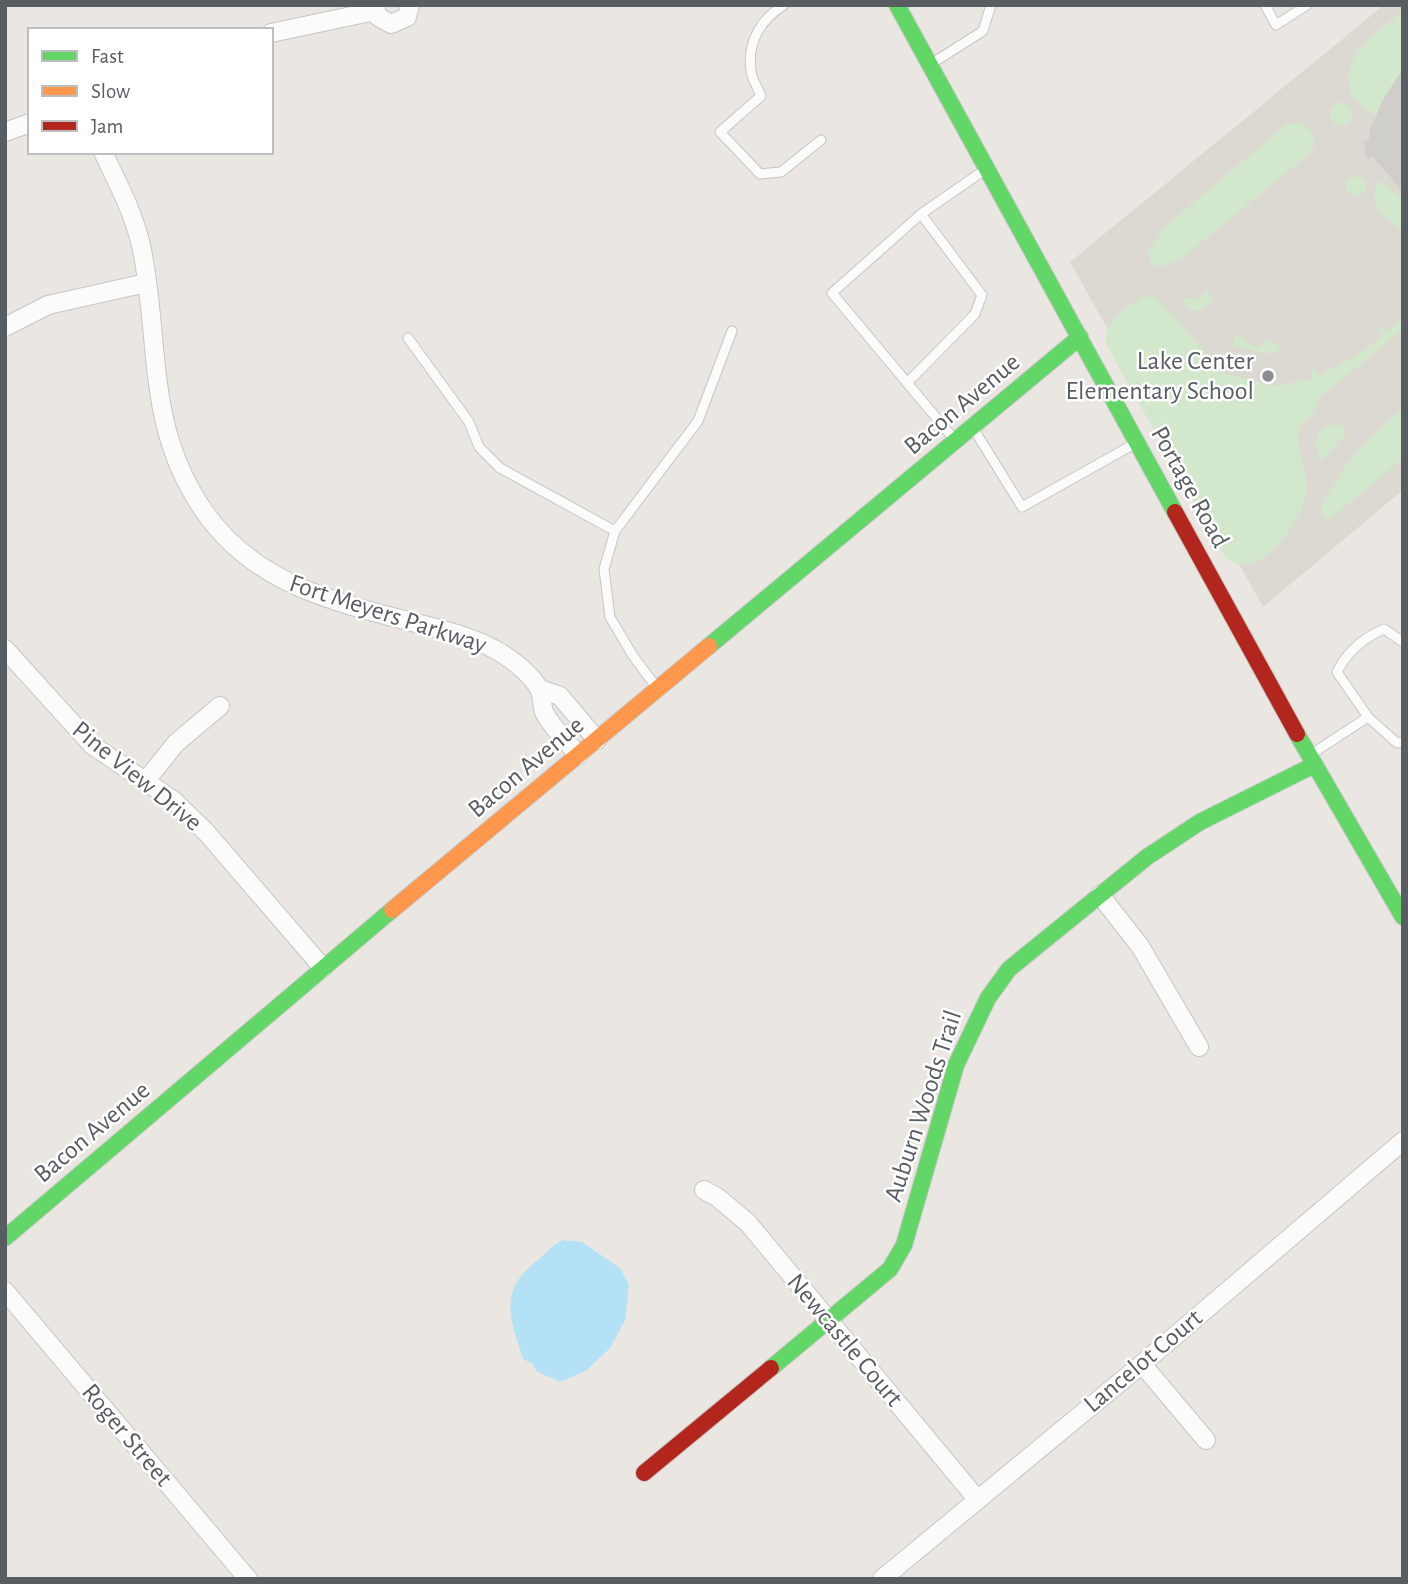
<svg xmlns="http://www.w3.org/2000/svg" width="1408" height="1584" font-family="'Alegreya Sans',sans-serif">
<style>
.education{fill:#dcd9d2}
.green{fill:#d2e7cb}
.water{fill:#b4e1f6}
.building{fill:#d0cecb}
.lines{fill:none;stroke-linecap:round;stroke-linejoin:round}
.lane-casing{stroke:#c6c6c5;stroke-width:11}
.street-casing{stroke:#c6c6c5;stroke-width:20}
.fast-casing{stroke:#c7c6c6;stroke-width:18}
.slow-casing{stroke:#c7c6c6;stroke-width:18}
.jam-casing{stroke:#c7c6c6;stroke-width:18}
.lane{stroke:#fcfbfb;stroke-width:9}
.street{stroke:#fcfbfb;stroke-width:18}
.fast{stroke:#63d668;stroke-width:16}
.slow{stroke:#ff974d;stroke-width:16}
.jam{stroke:#b3261e;stroke-width:16}
.poi-dot{fill:#8b8d8f;stroke:#fff;stroke-width:2.5}
.labels{text-anchor:middle;dominant-baseline:central;stroke-width:5;stroke-linejoin:round;paint-order:stroke}
.poi-label{font-size:26px;fill:#585d62;stroke:#fff;text-anchor:end}
.street-label{font-size:26px;fill:#585d62;stroke:#fff}
</style>
<rect width="100%" height="100%" fill="#eae7e2"/>
<polygon class="education" points="1384,5 1403,5 1403,490 1263,607 1070,262"/>
<g class="green">
<path d="M 1403,11 L 1403,73 L 1376,117 L 1352,97 C 1338,54 1374,35 1403,11 Z"/>
<circle cx="1341" cy="114" r="11"/>
<polygon points="1301,122 1314,136 1314,147 1310,153 1184,257 1165,266 1151,264 1148,253 1162,229 1286,125"/>
<circle cx="1356" cy="186" r="10"/>
<path d="M 1379,180 L 1403,199 L 1403,230 C 1384,218 1366,204 1379,180 Z"/>
<polygon points="1207,289 1213,300 1201,310 1192,311 1182,301 1184,298 1199,299"/>
<path d="M 1144,296 L 1154,297 L 1159,301 L 1215,363 L 1216,371 L 1274,386 L 1312,379 L 1312,366 L 1319,376 L 1364,351 L 1382,336 L 1377,324 L 1387,332 L 1403,319 L 1403,329 L 1318,399 C 1317,402 1317,406 1316,409 C 1313,417 1302,421 1299,430 C 1294,449 1308,470 1307,489 C 1305,519 1257,587 1225,557 L 1106,344 C 1103,322 1127,306 1144,296 Z"/>
<polygon points="1236,334 1258,348 1267,339 1279,347 1279,352 1261,353 1233,345"/>
<path d="M 1403,409 L 1403,459 L 1331,518 L 1324,518 L 1321,510 C 1339,466 1366,439 1403,409 Z"/>
<path d="M 1334,424 L 1343,427 L 1346,434 L 1322,461 C 1313,446 1313,427 1334,424 Z"/>
</g>
<path class="water" d="M 563,1240 L 582,1242 L 620,1268 L 629,1285 L 625,1320 L 610,1348 L 587,1370 L 560,1382 L 536,1371 L 533,1364 L 523,1359 C 511,1321 498,1293 533,1264 C 544,1255 551,1246 563,1240 Z"/>
<polygon class="building" points="1403,69 1403,192 1373,157 1366,159 1364,141 1369,141 1370,130 1383,99"/>
<g class="lines">
<defs>
<g id="lane">
<path d="M 784,5 C 761,19 747,42 751,70 C 751,78 758,88 761,96 L 720,132 L 760,174 L 781,172 L 821,140"/>
<polyline points="1265,5 1276,25 1307,5"/>
<polyline points="931,64 983,31 991,5"/>
<polyline points="408,338 469,422 479,447 500,468 615,531"/>
<polyline points="907,383 975,314 982,295 921,214"/>
<polyline points="973,428 1022,507 1136,443"/>
<polyline points="954,439 832,293 921,214 986,169"/>
<path d="M 1403,642 L 1384,629 C 1363,638 1347,652 1337,672 L 1368,717 L 1397,743 L 1403,742"/>
<polyline points="657,688 633,656 610,617 604,569 615,531 698,421 732,331"/>
<polyline points="1310,755 1368,717"/>
</g>
<g id="street">
<polyline points="375,5 377,16 391,24 407,17 410,5"/>
<polyline points="271,33 375,11"/>
<polyline points="5,132 30,123"/>
<path d="M 103,152 C 118,184 135,215 142,250 C 161,346 145,428 206,514 C 257,585 337,603 416,623 C 446,631 475,637 501,653 C 514,661 532,675 539,689 C 543,696 541,707 545,714 C 553,729 568,742 578,755"/>
<polyline points="5,327 48,305 146,283"/>
<polyline points="5,649 92,745 173,800 206,832 323,968"/>
<polyline points="540,689 560,696 597,740"/>
<polyline points="145,782 176,743 220,706"/>
<polyline points="1100,895 1140,946 1199,1047"/>
<polyline points="704,1190 717,1197 748,1223 977,1499"/>
<polyline points="5,1291 248,1579"/>
<polyline points="1142,1364 1206,1440"/>
<polyline points="882,1579 1142,1364 1403,1141"/>
</g>
<g id="fast">
<polyline points="897,5 1175,512"/>
<polyline points="709,646 1080,337"/>
<polyline points="1297,734 1403,917"/>
<polyline points="5,1238 392,910"/>
<polyline points="771,1368 890,1269 904,1245 956,1065 988,998 1009,969 1147,857 1200,822 1314,765"/>
</g>
<polyline id="slow" points="392,910 709,646"/>
<g id="jam">
<polyline points="1175,512 1297,734"/>
<polyline points="644,1473 771,1368"/>
</g>
</defs>
<use href="#lane" class="lane-casing"/>
<use href="#street" class="street-casing"/>
<use href="#fast" class="fast-casing"/>
<use href="#slow" class="slow-casing"/>
<use href="#jam" class="jam-casing"/>
<use href="#lane" class="lane"/>
<use href="#street" class="street"/>
<use href="#fast" class="fast"/>
<use href="#slow" class="slow"/>
<use href="#jam" class="jam"/>
</g>
<circle class="poi-dot" cx="1268" cy="376" r="7"/>
<g class="labels">
<g class="poi-label">
<text x="1254" y="361">Lake Center<tspan x="1254" dy="30">Elementary School</tspan></text>
</g>
<g class="street-label">
<text transform="translate(962 404) rotate(-40)">Bacon Avenue</text>
<text transform="translate(1190 487) rotate(61)">Portage Road</text>
<text transform="translate(388 614) rotate(18)">Fort Meyers Parkway</text>
<text transform="translate(526 767) rotate(-40)">Bacon Avenue</text>
<text transform="translate(137 776) rotate(39)">Pine View Drive</text>
<text transform="translate(923 1106) rotate(-72)">Auburn Woods Trail</text>
<text transform="translate(92 1132) rotate(-40)">Bacon Avenue</text>
<text transform="translate(845 1340) rotate(50)">Newcastle Court</text>
<text transform="translate(1143 1361) rotate(-40)">Lancelot Court</text>
<text transform="translate(127 1435) rotate(50)">Roger Street</text>
</g>
</g>
<rect width="1408" height="1584" fill="none" stroke="#585d62" stroke-width="14"/>
<rect x="28" y="28" width="245" height="126" fill="#ffffff" stroke="#bcbec0" stroke-width="2"/>
<rect x="42" y="51" width="35" height="10" fill="#63d668" stroke="#bcbec0" stroke-width="2"/>
<text x="91" y="63" font-size="21" fill="#585d62">Fast</text>
<rect x="42" y="86" width="35" height="10" fill="#ff974d" stroke="#bcbec0" stroke-width="2"/>
<text x="91" y="98" font-size="21" fill="#585d62">Slow</text>
<rect x="42" y="121" width="35" height="10" fill="#b3261e" stroke="#bcbec0" stroke-width="2"/>
<text x="91" y="133" font-size="21" fill="#585d62">Jam</text>
</svg>
